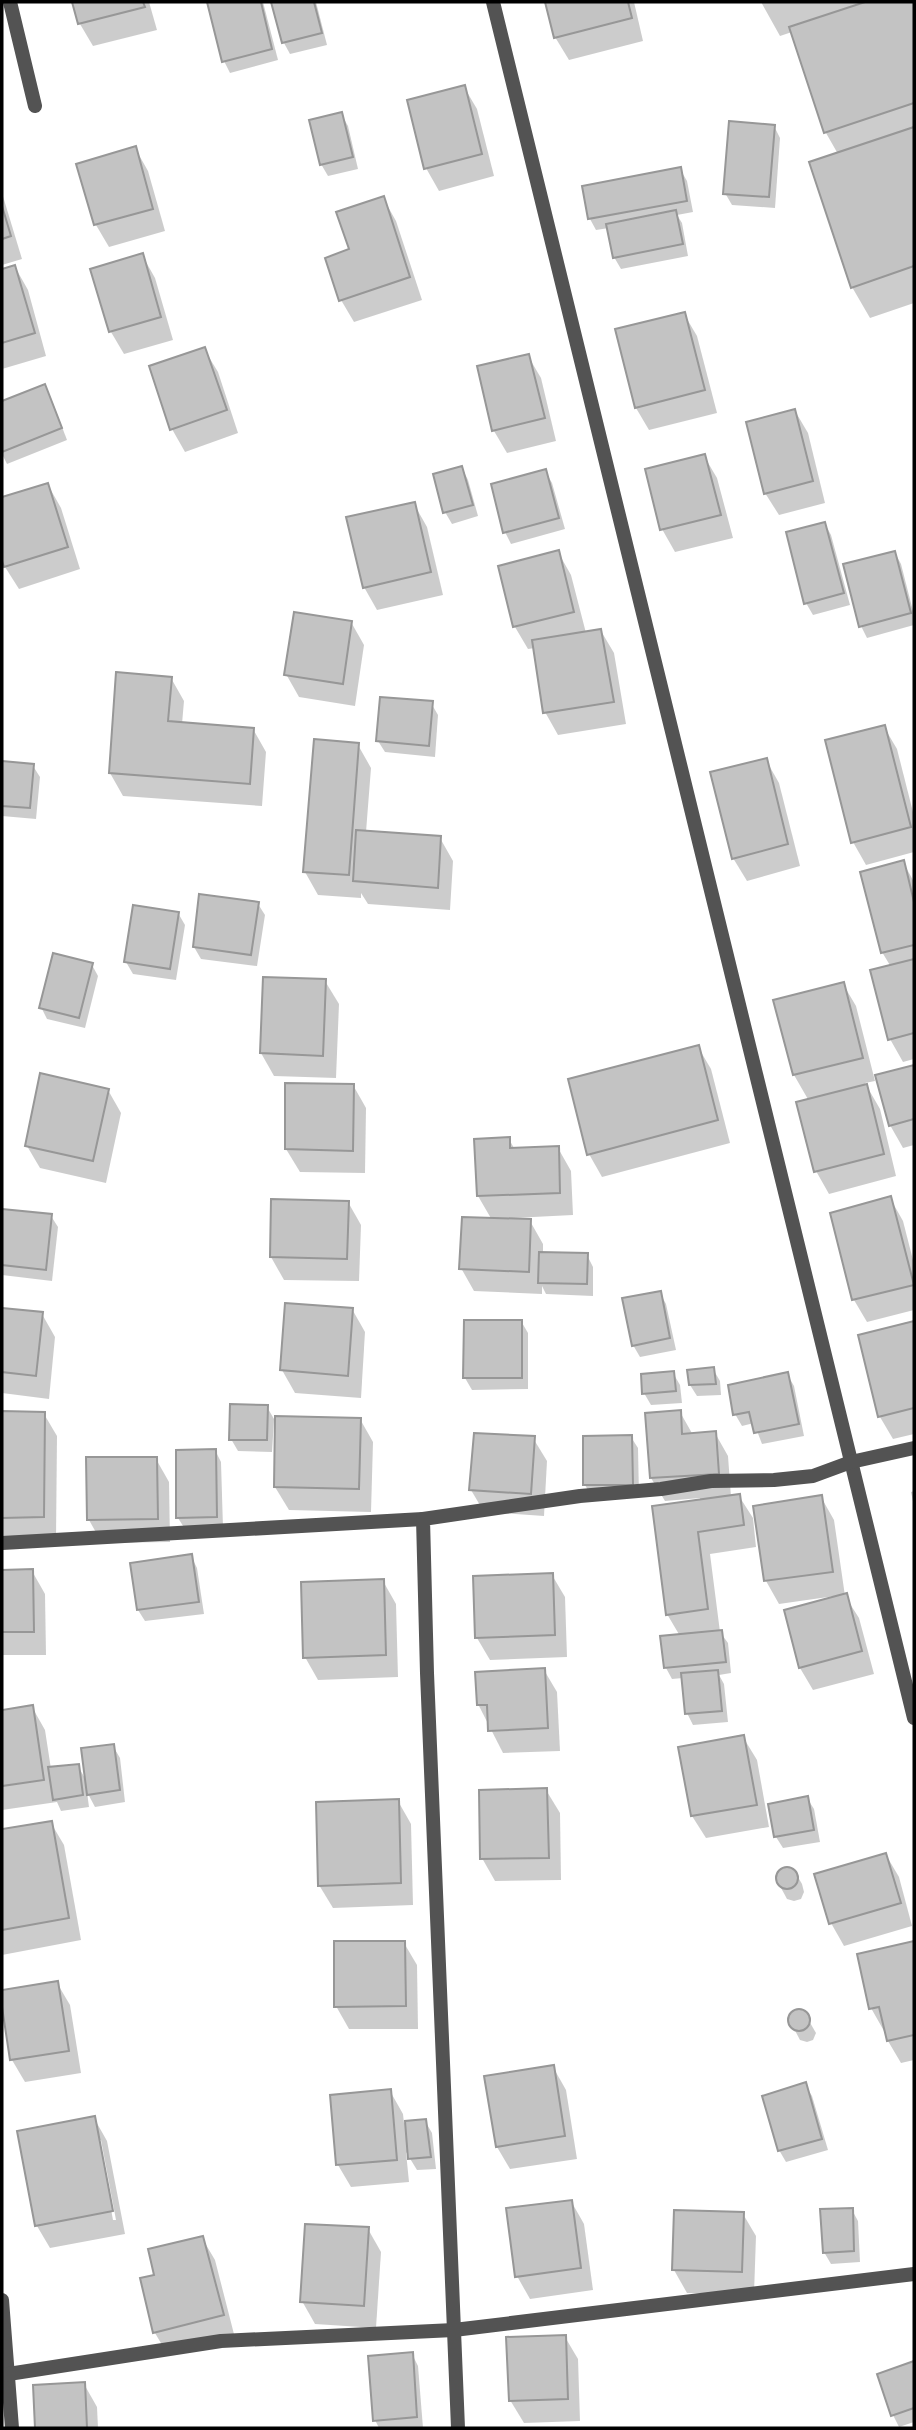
<svg xmlns="http://www.w3.org/2000/svg" width="916" height="2430" font-family="Cabin,sans-serif">
<style>
.shadow{fill:#0003;fill-rule:evenodd}
.building{fill:#c3c3c3;stroke:#979797;stroke-width:2}
.lines{fill:none;stroke-linecap:round;stroke-linejoin:round}
.street{stroke:#535353;stroke-width:14}
</style>
<rect width="100%" height="100%" fill="#fff"/>
<g class="shadow">
<polygon points="74,2 149,2 157,30 93,46 80,24"/>
<polygon points="209,2 263,2 278,60 230,73 224,61"/>
<polygon points="273,2 316,2 327,45 290,54 284,43"/>
<polygon points="547,2 634,2 643,41 569,60 555,37"/>
<polygon points="761,2 914,2 914,303 870,318 852,287 838,154 826,133 792,32 780,36"/>
<polygon points="464,87 477,109 494,176 439,191 426,168"/>
<polygon points="341,114 348,126 358,169 328,176 321,164"/>
<polygon points="774,126 780,138 775,208 732,205 725,193"/>
<polygon points="135,148 148,171 165,231 109,247 96,225 79,165"/>
<polygon points="680,169 687,181 693,212 677,215 682,223 688,256 621,269 614,257 609,228 596,230 590,219 584,187"/>
<polygon points="2,193 22,259 2,265"/>
<polygon points="383,198 396,221 422,300 354,322 341,300 351,250"/>
<polygon points="142,255 155,278 173,340 124,354 111,332 93,270"/>
<polygon points="15,267 28,290 46,356 2,369 2,271"/>
<polygon points="684,314 697,336 717,413 649,430 636,408 617,330"/>
<polygon points="204,349 218,372 238,433 185,452 172,429"/>
<polygon points="528,356 541,378 556,441 507,453 494,431 479,368"/>
<polygon points="44,386 51,398 67,440 7,464 2,454 2,403"/>
<polygon points="795,411 808,433 825,503 779,515 765,493"/>
<polygon points="704,456 717,478 733,538 675,552 662,529"/>
<polygon points="462,468 468,480 478,516 452,524 445,512"/>
<polygon points="545,471 552,483 565,529 511,544 505,532"/>
<polygon points="48,485 61,508 80,569 19,589 5,567 2,555 2,499"/>
<polygon points="414,504 427,527 443,595 377,610 364,587"/>
<polygon points="825,524 831,535 850,605 813,615 806,603"/>
<polygon points="558,552 571,575 586,633 601,631 614,653 626,724 558,735 545,712 535,648 528,649 515,627 500,567"/>
<polygon points="895,553 901,564 914,615 914,625 867,638 861,626"/>
<polygon points="351,622 364,645 355,706 299,697 286,674"/>
<polygon points="171,678 184,701 182,724 253,729 266,752 262,806 123,796 110,773"/>
<polygon points="431,703 438,715 435,757 385,752 378,741"/>
<polygon points="884,727 897,749 914,816 914,852 866,865 853,842"/>
<polygon points="358,745 371,768 366,832 440,838 453,861 450,910 368,904 361,893 361,898 318,895 305,872"/>
<polygon points="766,760 779,783 800,866 747,881 733,858"/>
<polygon points="2,763 33,766 40,777 36,819 2,816"/>
<polygon points="903,862 914,882 914,1059 903,1062 890,1039 891,967 882,952"/>
<polygon points="258,904 265,915 257,966 201,959 194,947"/>
<polygon points="178,913 185,925 176,980 133,974 126,962"/>
<polygon points="92,965 98,976 85,1028 47,1019 41,1007"/>
<polygon points="325,981 339,1004 336,1078 274,1076 261,1053"/>
<polygon points="843,984 856,1006 875,1081 865,1083 880,1109 896,1176 829,1194 816,1171 809,1101 794,1075 776,1001"/>
<polygon points="698,1047 711,1069 730,1143 602,1177 589,1154"/>
<polygon points="914,1067 914,1145 903,1148 890,1125 878,1077"/>
<polygon points="353,1085 366,1108 365,1173 300,1172 286,1149"/>
<polygon points="108,1090 121,1113 106,1183 40,1168 27,1146"/>
<polygon points="509,1139 515,1150 558,1148 571,1171 573,1215 513,1218 513,1220 530,1221 543,1244 543,1254 587,1255 593,1267 593,1296 546,1294 542,1286 542,1294 474,1291 461,1268 492,1220 478,1196"/>
<polygon points="890,1198 903,1221 914,1264 914,1310 867,1322 854,1300 832,1214"/>
<polygon points="273,1201 348,1202 361,1225 359,1281 284,1280 271,1257"/>
<polygon points="2,1210 51,1216 58,1227 52,1281 2,1275"/>
<polygon points="660,1293 666,1304 676,1350 640,1357 633,1345"/>
<polygon points="2,1309 42,1314 55,1337 49,1399 2,1393"/>
<polygon points="352,1309 365,1332 361,1398 295,1393 282,1370"/>
<polygon points="521,1321 528,1333 528,1389 472,1390 465,1378"/>
<polygon points="914,1323 914,1434 893,1439 880,1417 860,1337"/>
<polygon points="713,1369 720,1381 721,1395 697,1396 690,1385"/>
<polygon points="673,1373 680,1385 682,1403 651,1405 644,1393"/>
<polygon points="787,1374 794,1386 804,1436 762,1444 754,1423 742,1426 735,1414"/>
<polygon points="267,1407 274,1419 272,1452 238,1451 231,1439"/>
<polygon points="680,1412 693,1435 715,1433 728,1456 731,1497 739,1496 753,1518 756,1547 710,1554 720,1632 728,1643 731,1673 719,1675 724,1684 728,1722 693,1725 687,1713 683,1678 672,1679 666,1668 680,1636 667,1614 700,1501 700,1498 665,1501 651,1478"/>
<polygon points="2,1413 44,1414 57,1436 56,1540 2,1540"/>
<polygon points="360,1419 373,1442 371,1512 289,1510 275,1487"/>
<polygon points="631,1437 638,1448 639,1496 592,1497 585,1485"/>
<polygon points="533,1438 547,1461 544,1516 484,1512 471,1490"/>
<polygon points="215,1450 221,1462 223,1528 185,1529 178,1518"/>
<polygon points="156,1459 169,1482 170,1542 102,1543 89,1520"/>
<polygon points="914,1491 914,1506 911,1492"/>
<polygon points="821,1497 834,1520 845,1596 859,1618 874,1674 813,1690 800,1668 835,1596 779,1604 766,1581 755,1507"/>
<polygon points="191,1556 197,1568 204,1614 145,1621 138,1610"/>
<polygon points="32,1571 45,1594 46,1655 2,1655 2,1572"/>
<polygon points="552,1575 565,1597 567,1657 490,1660 477,1638"/>
<polygon points="383,1581 396,1604 398,1677 318,1680 305,1657"/>
<polygon points="544,1670 557,1692 560,1751 503,1753 478,1704"/>
<polygon points="32,1707 45,1730 51,1769 78,1766 87,1782 113,1746 120,1758 125,1802 95,1807 87,1792 89,1807 61,1811 57,1802 2,1810 2,1711"/>
<polygon points="743,1737 757,1760 769,1827 706,1838 692,1816 680,1748"/>
<polygon points="546,1790 560,1813 561,1880 495,1881 482,1858"/>
<polygon points="807,1798 814,1809 820,1842 783,1848 776,1837 770,1805"/>
<polygon points="398,1801 411,1824 413,1905 333,1908 319,1885"/>
<polygon points="51,1823 64,1845 81,1940 2,1955 2,1831"/>
<polygon points="886,1855 899,1877 912,1926 844,1946 831,1923"/>
<polygon points="787,1869 795,1872 802,1884 804,1892 801,1899 794,1901 787,1899 780,1886 777,1878 779,1871"/>
<polygon points="404,1943 417,1965 418,2029 349,2029 336,2006"/>
<polygon points="914,1943 914,2060 901,2063 888,2041 886,2030 884,2031 871,2008 859,1955"/>
<polygon points="57,1983 70,2005 81,2073 25,2082 12,2060 2,1991"/>
<polygon points="799,2011 805,2014 816,2033 813,2040 807,2042 800,2040 790,2021 792,2014"/>
<polygon points="553,2067 566,2090 577,2159 510,2169 497,2147"/>
<polygon points="805,2085 812,2096 828,2150 786,2162 779,2150"/>
<polygon points="390,2091 403,2114 404,2123 425,2121 432,2133 436,2169 417,2170 406,2152 409,2182 351,2187 338,2165"/>
<path d="M 94,2118 L 107,2141 L 125,2234 L 50,2248 L 37,2226 L 19,2132 ZM 98,2140 L 101,2140 L 116,2220 L 113,2220 Z"/>
<polygon points="571,2201 584,2224 593,2290 530,2299 517,2276"/>
<polygon points="852,2210 858,2221 860,2262 831,2264 824,2252"/>
<polygon points="743,2214 756,2236 754,2294 687,2293 674,2270"/>
<polygon points="368,2229 381,2252 376,2328 315,2324 302,2301"/>
<polygon points="202,2238 215,2260 235,2338 168,2355 155,2333 142,2280 156,2276"/>
<polygon points="565,2337 578,2359 580,2421 524,2423 510,2400"/>
<polygon points="412,2354 418,2366 423,2428 379,2428 375,2420"/>
<polygon points="914,2363 914,2422 899,2427 893,2415 879,2375"/>
<polygon points="84,2384 97,2407 98,2428 36,2428 34,2386"/>
</g>
<g class="building">
<polygon points="72,2 143,2 145,7 78,24"/>
<polygon points="207,2 261,2 272,49 222,62"/>
<polygon points="271,2 314,2 322,33 282,43"/>
<polygon points="545,2 628,2 632,18 554,38"/>
<polygon points="865,2 914,2 914,103 824,133 789,27"/>
<polygon points="465,85 482,154 424,169 407,100"/>
<polygon points="342,112 353,157 320,165 309,120"/>
<polygon points="729,121 775,125 769,197 723,194"/>
<polygon points="914,127 914,266 851,288 809,162"/>
<polygon points="136,146 153,209 94,225 76,164"/>
<polygon points="681,167 687,201 588,219 582,186"/>
<polygon points="384,196 410,277 339,301 325,258 349,249 336,212"/>
<polygon points="2,206 11,236 2,239"/>
<polygon points="676,210 683,244 613,258 606,224"/>
<polygon points="143,253 161,317 109,332 90,269"/>
<polygon points="15,265 35,333 2,343 2,269"/>
<polygon points="685,312 705,390 635,408 615,329"/>
<polygon points="205,347 227,410 170,430 149,366"/>
<polygon points="529,354 545,418 492,431 477,366"/>
<polygon points="45,384 62,428 2,452 2,401"/>
<polygon points="795,409 813,481 764,494 746,422"/>
<polygon points="705,454 721,515 660,530 645,469"/>
<polygon points="462,466 473,505 443,513 433,474"/>
<polygon points="546,469 559,518 503,533 491,484"/>
<polygon points="48,483 68,547 4,567 2,561 2,497"/>
<polygon points="415,502 431,572 363,588 346,517"/>
<polygon points="825,522 844,593 804,604 786,532"/>
<polygon points="559,550 574,612 513,627 498,566"/>
<polygon points="895,551 911,613 859,627 843,564"/>
<polygon points="294,612 352,621 343,684 284,675"/>
<polygon points="601,629 614,702 543,713 532,640"/>
<polygon points="116,672 172,677 168,721 254,728 250,784 109,773"/>
<polygon points="380,697 433,701 429,746 376,741"/>
<polygon points="885,725 911,827 851,843 825,740"/>
<polygon points="314,739 359,743 349,875 303,872"/>
<polygon points="767,758 788,844 732,859 710,772"/>
<polygon points="2,761 34,764 30,808 2,806"/>
<polygon points="356,830 441,836 438,888 353,881"/>
<polygon points="904,860 914,902 914,945 881,953 860,872"/>
<polygon points="199,894 259,902 251,955 193,947"/>
<polygon points="133,905 179,912 170,969 124,962"/>
<polygon points="53,953 93,963 79,1018 39,1008"/>
<polygon points="914,959 914,1033 888,1040 870,970"/>
<polygon points="263,977 326,979 323,1056 260,1053"/>
<polygon points="844,982 863,1058 793,1075 773,1000"/>
<polygon points="699,1045 718,1120 587,1155 568,1079"/>
<polygon points="914,1065 914,1119 889,1126 875,1075"/>
<polygon points="40,1073 109,1089 93,1161 25,1146"/>
<polygon points="285,1083 354,1084 353,1151 285,1149"/>
<polygon points="867,1084 884,1154 814,1172 796,1102"/>
<polygon points="510,1137 510,1148 559,1146 560,1193 477,1196 474,1139"/>
<polygon points="891,1196 914,1285 852,1300 830,1213"/>
<polygon points="271,1199 349,1201 347,1259 270,1257"/>
<polygon points="2,1209 52,1214 46,1270 2,1265"/>
<polygon points="462,1217 531,1219 529,1272 459,1269"/>
<polygon points="539,1252 588,1253 587,1284 538,1283"/>
<polygon points="661,1291 670,1338 632,1346 622,1298"/>
<polygon points="285,1303 353,1308 348,1376 280,1370"/>
<polygon points="2,1308 43,1312 36,1376 2,1372"/>
<polygon points="464,1320 522,1320 522,1378 463,1378"/>
<polygon points="914,1321 914,1408 878,1417 858,1335"/>
<polygon points="714,1367 716,1384 689,1385 687,1370"/>
<polygon points="674,1371 676,1391 642,1394 641,1374"/>
<polygon points="788,1372 799,1424 754,1433 749,1412 733,1415 728,1385"/>
<polygon points="230,1404 268,1405 267,1440 229,1440"/>
<polygon points="681,1410 682,1434 716,1431 719,1474 650,1478 645,1413"/>
<polygon points="2,1411 45,1412 44,1517 2,1518"/>
<polygon points="275,1416 361,1418 359,1489 274,1487"/>
<polygon points="474,1433 535,1436 531,1494 469,1490"/>
<polygon points="632,1435 633,1485 583,1485 583,1436"/>
<polygon points="216,1449 217,1517 176,1518 176,1450"/>
<polygon points="86,1457 157,1457 158,1519 87,1520"/>
<polygon points="740,1494 744,1525 698,1532 708,1609 666,1615 652,1506"/>
<polygon points="822,1495 833,1572 764,1581 753,1506"/>
<polygon points="192,1554 199,1602 137,1610 130,1563"/>
<polygon points="33,1569 34,1632 2,1632 2,1570"/>
<polygon points="553,1573 555,1635 475,1638 473,1576"/>
<polygon points="384,1579 386,1655 303,1658 301,1582"/>
<polygon points="847,1593 862,1651 799,1668 784,1610"/>
<polygon points="722,1630 726,1662 664,1668 660,1636"/>
<polygon points="545,1668 548,1728 488,1731 487,1705 477,1705 475,1672"/>
<polygon points="718,1670 722,1711 685,1714 681,1673"/>
<polygon points="33,1705 44,1780 2,1786 2,1710"/>
<polygon points="744,1735 757,1805 691,1816 678,1747"/>
<polygon points="114,1744 120,1790 87,1795 81,1748"/>
<polygon points="79,1764 83,1795 53,1800 48,1767"/>
<polygon points="547,1788 549,1858 480,1859 479,1790"/>
<polygon points="808,1796 814,1830 774,1837 768,1804"/>
<polygon points="399,1799 401,1883 318,1886 316,1802"/>
<polygon points="52,1821 69,1918 2,1930 2,1829"/>
<polygon points="886,1853 901,1903 829,1924 814,1874"/>
<circle cx="787" cy="1878" r="11"/>
<polygon points="334,1941 405,1941 406,2006 334,2007"/>
<polygon points="914,1941 914,2035 887,2041 879,2007 869,2009 857,1954"/>
<polygon points="58,1981 69,2051 10,2060 2,2007 2,1990"/>
<circle cx="799" cy="2020" r="11"/>
<polygon points="554,2065 565,2136 496,2147 484,2076"/>
<polygon points="806,2082 822,2139 778,2151 762,2096"/>
<polygon points="391,2089 397,2160 336,2165 330,2095"/>
<polygon points="95,2116 113,2211 35,2226 17,2131"/>
<polygon points="426,2119 431,2157 408,2159 405,2121"/>
<polygon points="572,2200 581,2268 515,2277 506,2208"/>
<polygon points="853,2208 854,2251 823,2253 820,2209"/>
<polygon points="674,2210 744,2212 742,2272 672,2270"/>
<polygon points="305,2224 369,2227 364,2306 300,2302"/>
<polygon points="203,2236 224,2315 153,2333 140,2278 154,2275 148,2249"/>
<polygon points="566,2335 568,2399 509,2401 506,2337"/>
<polygon points="413,2352 417,2417 373,2421 368,2356"/>
<polygon points="914,2361 914,2408 891,2416 877,2374"/>
<polygon points="85,2382 87,2428 35,2428 33,2385"/>
</g>
<g class="lines">
<g class="street">
<polyline points="10,2 35,106"/>
<polyline points="493,2 914,1718"/>
<polyline points="2,1543 423,1519"/>
<polyline points="2,2300 12,2428"/>
<polyline points="2,2375 221,2341 454,2330 914,2274"/>
<polyline points="458,2428 427,1673 423,1519 580,1496 661,1489 711,1481 774,1480 813,1476 851,1462 914,1448"/>
</g>
</g>
<rect width="916" height="2430" fill="none" stroke="#000000" stroke-width="7"/>
</svg>
